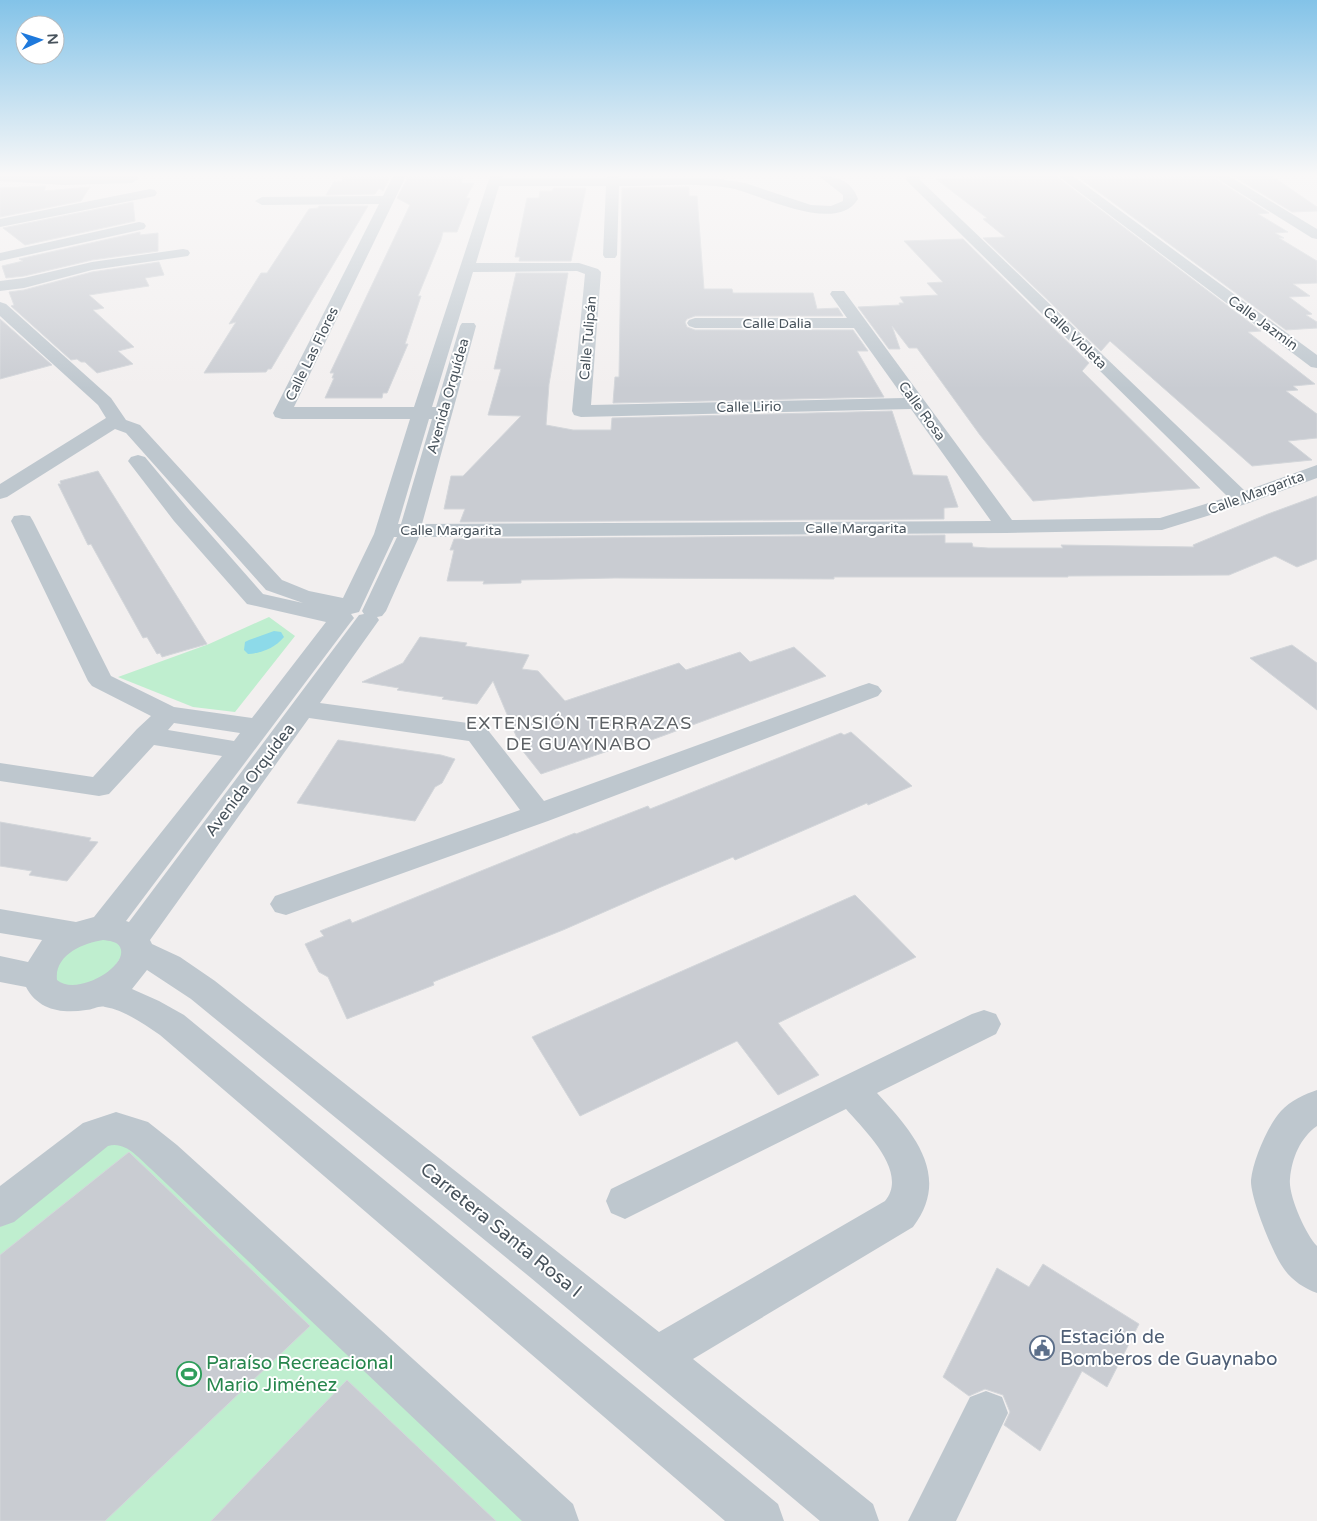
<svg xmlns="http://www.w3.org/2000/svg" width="1317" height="1521" font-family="'Varela Round',sans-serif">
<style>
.green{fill:#bfeecf}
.water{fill:#8ddae9}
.building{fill:#c9ccd2;stroke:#d3d6da}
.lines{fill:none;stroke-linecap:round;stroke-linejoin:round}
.minor{fill:#bec7ce;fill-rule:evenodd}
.labels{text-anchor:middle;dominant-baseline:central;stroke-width:4;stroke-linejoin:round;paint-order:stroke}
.far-street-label{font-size:14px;fill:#48535c;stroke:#fff}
.street-label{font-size:16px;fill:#48535c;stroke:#fff}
.neighbourhood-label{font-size:18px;letter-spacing:1px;fill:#5c6064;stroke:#fff}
.near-street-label{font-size:19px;fill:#48535c;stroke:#fff}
.near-service-label{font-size:19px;fill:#4e5e75;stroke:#fff;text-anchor:start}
.near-leisure-label{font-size:19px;fill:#27864d;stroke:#fff;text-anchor:start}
</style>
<rect width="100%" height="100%" fill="#f2efef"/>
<g class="green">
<polygon points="269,617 295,636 235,712 193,707 118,677 209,644"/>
<polygon points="100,934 127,948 101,987 56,986 53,960"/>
<polygon points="124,1143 538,1521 0,1521 0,1227 102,1145"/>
</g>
<path class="water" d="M 274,631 L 281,632 L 284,637 C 275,648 262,653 248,654 L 244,650 L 245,642 L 249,640 Z"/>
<g class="building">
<polygon points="1007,176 1056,176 1261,331 1248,332 1315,384 1293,386 1298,390 1286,391 1317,414 1317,438 1288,441 1312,460 1252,466 1110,341 1101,351 983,238 1005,237 983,219 987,218 936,179"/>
<polygon points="1077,176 1134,178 1211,176 1269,213 1258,214 1288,232 1275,233 1284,238 1279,238 1317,261 1317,283 1293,284 1310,296 1289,297 1312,314 1306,315 1317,322 1317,328 1286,330"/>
<polygon points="1233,176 1272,176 1317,207 1317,211 1292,212"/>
<polygon points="344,177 390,177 383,191 379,188 375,194 326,195 334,182 341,182"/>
<polygon points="408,177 463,177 461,183 474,183 466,198 470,198 457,232 443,232 441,240 418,296 421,296 405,344 408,344 387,393 383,393 382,398 325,398 334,378 332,378 334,373 330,373 410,205 397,198"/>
<polygon points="46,186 44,191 90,187 81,201 0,217 0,188"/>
<polygon points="689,187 689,196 697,196 704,289 732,289 733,293 813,293 817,309 838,308 843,316 695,316 687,319 685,322 687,327 695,330 853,330 868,351 857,351 884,397 613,403 615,377 619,377 622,188"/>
<polygon points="554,188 586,188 571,261 519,261 520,257 515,257 527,198 539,198 540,191 552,191"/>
<polygon points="133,202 135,221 25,245 3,228"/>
<polygon points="319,206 368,206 271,369 268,369 266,372 204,373 236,322 229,324 261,273 267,273 309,209 318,208"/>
<polygon points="140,232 140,235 158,233 158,251 92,260 24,276 6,278 2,266 23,261 19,259"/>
<polygon points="963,239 1089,363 1082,371 1200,488 1033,501 980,435 917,348 909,348 892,326 900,349 889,349 858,307 900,305 899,303 904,303 900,297 938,295 927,283 943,282 904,241"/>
<polygon points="159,262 164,275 145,278 149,286 89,295 104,308 93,310 134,347 118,351 133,364 97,373 85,362 81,362 77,359 71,360 11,306 14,305 9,292 24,290 92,272"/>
<polygon points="516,273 568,273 549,384 546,425 573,430 611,430 612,418 892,411 913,475 947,476 958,507 944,508 944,519 460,522 465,509 444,509 451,476 463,476 521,416 488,415 501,369 494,369"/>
<polygon points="0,319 52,365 0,379"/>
<polygon points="98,471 139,536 207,644 162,657 160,653 157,654 147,637 143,638 91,544 88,545 58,484 61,484 60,481"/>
<polygon points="1317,496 1317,559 1297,567 1275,556 1229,575 1068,576 1068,577 834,577 834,579 614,578 521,580 521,583 483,584 484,581 447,581 454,550 450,550 454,539 945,535 945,543 972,543 973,547 988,548 1063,548 1061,545 1194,547 1193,545 1268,514"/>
<polygon points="420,637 467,643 465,646 529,655 522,669 538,671 565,701 679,663 686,670 740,652 750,662 794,647 826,676 646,742 643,739 541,774 522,750 493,681 477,704 442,699 444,697 397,690 399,688 362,682 403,663"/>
<polygon points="1292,645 1317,663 1317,710 1250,658"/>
<polygon points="851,732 912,786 868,805 867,803 735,860 733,857 661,887 563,930 433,982 434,985 347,1019 328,977 319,972 305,944 324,936 320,931 350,919 352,923 575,833 576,834 648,806 650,809 841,733 844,735"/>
<polygon points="338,740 441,755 455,759 442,783 435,787 415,821 297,803"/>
<polygon points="0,822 91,838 89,841 98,842 67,881 29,875 32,871 0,866"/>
<polygon points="855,895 916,957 778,1023 819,1075 778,1095 737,1041 580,1116 532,1037"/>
<polygon points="129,1152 310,1326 105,1521 0,1521 0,1255"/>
<polygon points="1043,1264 1139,1324 1107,1387 1082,1371 1040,1451 1004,1425 1010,1412 1003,1395 985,1389 969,1396 943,1377 997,1268 1029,1287"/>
<polygon points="347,1380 496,1521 211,1521"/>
</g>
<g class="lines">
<g class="minor">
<polygon points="0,176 137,176 138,179 132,183 64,185 0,181"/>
<path d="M 393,176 L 406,176 L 294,407 L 414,407 L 490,176 L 502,176 L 502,178 L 607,178 L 607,176 L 619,176 L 619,178 L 713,178 L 745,183 L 811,205 L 831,206 L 843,201 L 843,195 L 819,176 C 837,176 851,180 858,199 C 838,233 769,199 741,191 C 733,188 723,187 715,186 C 683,183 650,186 619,186 L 617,255 L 615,258 L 605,258 L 603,255 L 606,186 L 499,186 L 476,263 L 579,263 L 598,269 L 601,272 L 591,405 L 904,398 L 854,328 L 695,328 L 689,326 L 687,323 L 689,320 L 695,318 L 847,318 L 830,294 L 832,291 L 844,291 L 1012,520 L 1160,518 L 1228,497 L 906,180 L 907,176 L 920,176 L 919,179 L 1245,491 L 1317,465 L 1317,478 L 1249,503 L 1162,530 L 1006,533 L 419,537 L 386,611 L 382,616 L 377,617 L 379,620 L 320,703 L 468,723 L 487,729 L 544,801 L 860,686 L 869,683 L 878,686 L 882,691 L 878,696 L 548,821 L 286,915 L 275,912 L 270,904 L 275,896 L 520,810 L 469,741 L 309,718 L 150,940 L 152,944 L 180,957 L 215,981 L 659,1332 L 885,1201 C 909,1172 865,1131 846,1109 L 625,1219 L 611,1213 L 606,1201 L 611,1189 L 972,1014 L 984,1010 L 996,1014 L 1001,1024 L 996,1034 L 877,1093 C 913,1132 952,1176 913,1227 L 693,1359 L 873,1504 L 879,1521 L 820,1521 L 531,1278 L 191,999 L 147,970 L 132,989 L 159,1001 L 184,1015 L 778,1504 L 784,1521 L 725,1521 L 160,1035 C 144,1024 124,1010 105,1007 C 99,1005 93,1010 86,1010 C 62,1014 38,1010 26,987 L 0,982 L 0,956 L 28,962 L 42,940 L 0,933 L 0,909 L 76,922 L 94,917 L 222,756 L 154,745 L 109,794 L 99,796 L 0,781 L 0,763 L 93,777 L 137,729 L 151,716 L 92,686 L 88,681 L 11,521 L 14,516 L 22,515 L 30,516 L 33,521 L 111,676 L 174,707 L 252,718 L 326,622 L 247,604 L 174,521 L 131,465 L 128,461 L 131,457 L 138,455 L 145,457 L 190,511 L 263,594 L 303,603 L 266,590 L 126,433 L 115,429 L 7,497 L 0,499 L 0,484 L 106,418 L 98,405 L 0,316 L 0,302 L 6,304 L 111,398 L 126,420 L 140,425 L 282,580 L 309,591 L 343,598 L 374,534 L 410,419 L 282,419 L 275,417 L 273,413 L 379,204 L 262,205 L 255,201 L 262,197 L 383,196 ZM 577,271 L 585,274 L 572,411 L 574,415 L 581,417 L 911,409 L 991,521 L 422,524 L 476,326 L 474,323 L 462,323 L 460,326 L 436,407 L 432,407 L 473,272 ZM 429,419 L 432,419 L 401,524 L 398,524 ZM 394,537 L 397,537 L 362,611 L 364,614 L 359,615 L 129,922 L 126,921 L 350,623 L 354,618 L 351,614 L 359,612 ZM 174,723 L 240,733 L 234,741 L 168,730 ZM 103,940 C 109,941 117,941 120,947 C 130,966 77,997 57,980 C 54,955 83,943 103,940 Z"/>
<polygon points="1058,176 1073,176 1317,355 1317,368 1311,367"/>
<polygon points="1213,176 1229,176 1317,229 1317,239 1312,238"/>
<polygon points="150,189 155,190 157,193 155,196 0,227 0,219"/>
<polygon points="139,222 144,223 146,226 144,229 0,261 0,253"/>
<polygon points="183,249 188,250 190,253 188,256 92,270 24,288 0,291 0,281 24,278 92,262"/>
<path d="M 1317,1090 L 1317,1126 C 1300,1138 1292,1158 1290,1179 C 1288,1195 1306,1235 1317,1246 L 1317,1293 C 1303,1288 1290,1279 1282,1266 C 1272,1251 1250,1197 1251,1180 C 1253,1160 1268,1125 1281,1111 C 1290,1101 1305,1094 1317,1090 Z"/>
<path d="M 116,1112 L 148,1122 L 177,1145 L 573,1504 L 579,1521 L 522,1521 L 151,1169 C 138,1158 126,1141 108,1146 L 14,1222 L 0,1227 L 0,1186 L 83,1123 Z"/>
<polygon points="986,1391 1002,1397 1008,1413 956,1521 908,1521 970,1397"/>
</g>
</g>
<linearGradient id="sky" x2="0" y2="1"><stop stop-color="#83c3e8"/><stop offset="0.45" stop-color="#f9f8f8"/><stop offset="1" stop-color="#f9f8f8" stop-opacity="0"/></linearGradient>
<rect width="1317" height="389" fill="url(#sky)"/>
<defs>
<symbol id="civic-ring" viewBox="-11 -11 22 22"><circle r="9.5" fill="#fff" stroke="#5c6f8a" stroke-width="1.5"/><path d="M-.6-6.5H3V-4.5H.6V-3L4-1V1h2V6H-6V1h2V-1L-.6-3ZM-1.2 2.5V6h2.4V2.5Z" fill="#5c6f8a"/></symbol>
<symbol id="stadium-ring" viewBox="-11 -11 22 22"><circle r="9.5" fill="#fff" stroke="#2e9e5b" stroke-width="1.5"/><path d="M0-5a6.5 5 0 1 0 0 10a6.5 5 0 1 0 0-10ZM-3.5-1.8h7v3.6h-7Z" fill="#2e9e5b"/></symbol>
</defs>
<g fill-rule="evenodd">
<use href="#civic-ring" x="1028" y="1334" width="28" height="28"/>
<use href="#stadium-ring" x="175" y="1360" width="28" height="28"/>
</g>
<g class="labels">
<g class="far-street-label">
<text x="777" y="323">Calle Dalia</text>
<text transform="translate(1263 323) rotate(36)">Calle Jazmín</text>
<text transform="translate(588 338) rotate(-85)">Calle Tulipán</text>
<text transform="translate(1075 338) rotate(44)">Calle Violeta</text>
<text transform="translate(312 354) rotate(-64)">Calle Las Flores</text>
<text transform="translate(448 396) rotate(-74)">Avenida Orquídea</text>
<text transform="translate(749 407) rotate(-1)">Calle Lirio</text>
<text transform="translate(922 411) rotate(54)">Calle Rosa</text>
<text transform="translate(1256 493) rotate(-20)">Calle Margarita</text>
<text x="856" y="528">Calle Margarita</text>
<text x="451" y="530">Calle Margarita</text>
</g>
<g class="street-label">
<text transform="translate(250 780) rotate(-53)">Avenida Orquídea</text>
</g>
<g class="neighbourhood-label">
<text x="579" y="723">EXTENSIÓN TERRAZAS<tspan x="579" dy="21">DE GUAYNABO</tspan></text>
</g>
<g class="near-street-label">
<text transform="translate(501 1230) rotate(39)">Carretera Santa Rosa I</text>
</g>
<g class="near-service-label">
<text x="1060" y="1337">Estación de<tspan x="1060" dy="22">Bomberos de Guaynabo</tspan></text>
</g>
<g class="near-leisure-label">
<text x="206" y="1363">Paraíso Recreacional<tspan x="206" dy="22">Mario Jiménez</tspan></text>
</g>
</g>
<g transform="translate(40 40) rotate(86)"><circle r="24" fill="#ffffff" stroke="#b6babe"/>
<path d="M0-4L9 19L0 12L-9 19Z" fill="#1e79dc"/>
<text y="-8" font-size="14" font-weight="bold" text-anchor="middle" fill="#48535c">N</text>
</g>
</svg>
